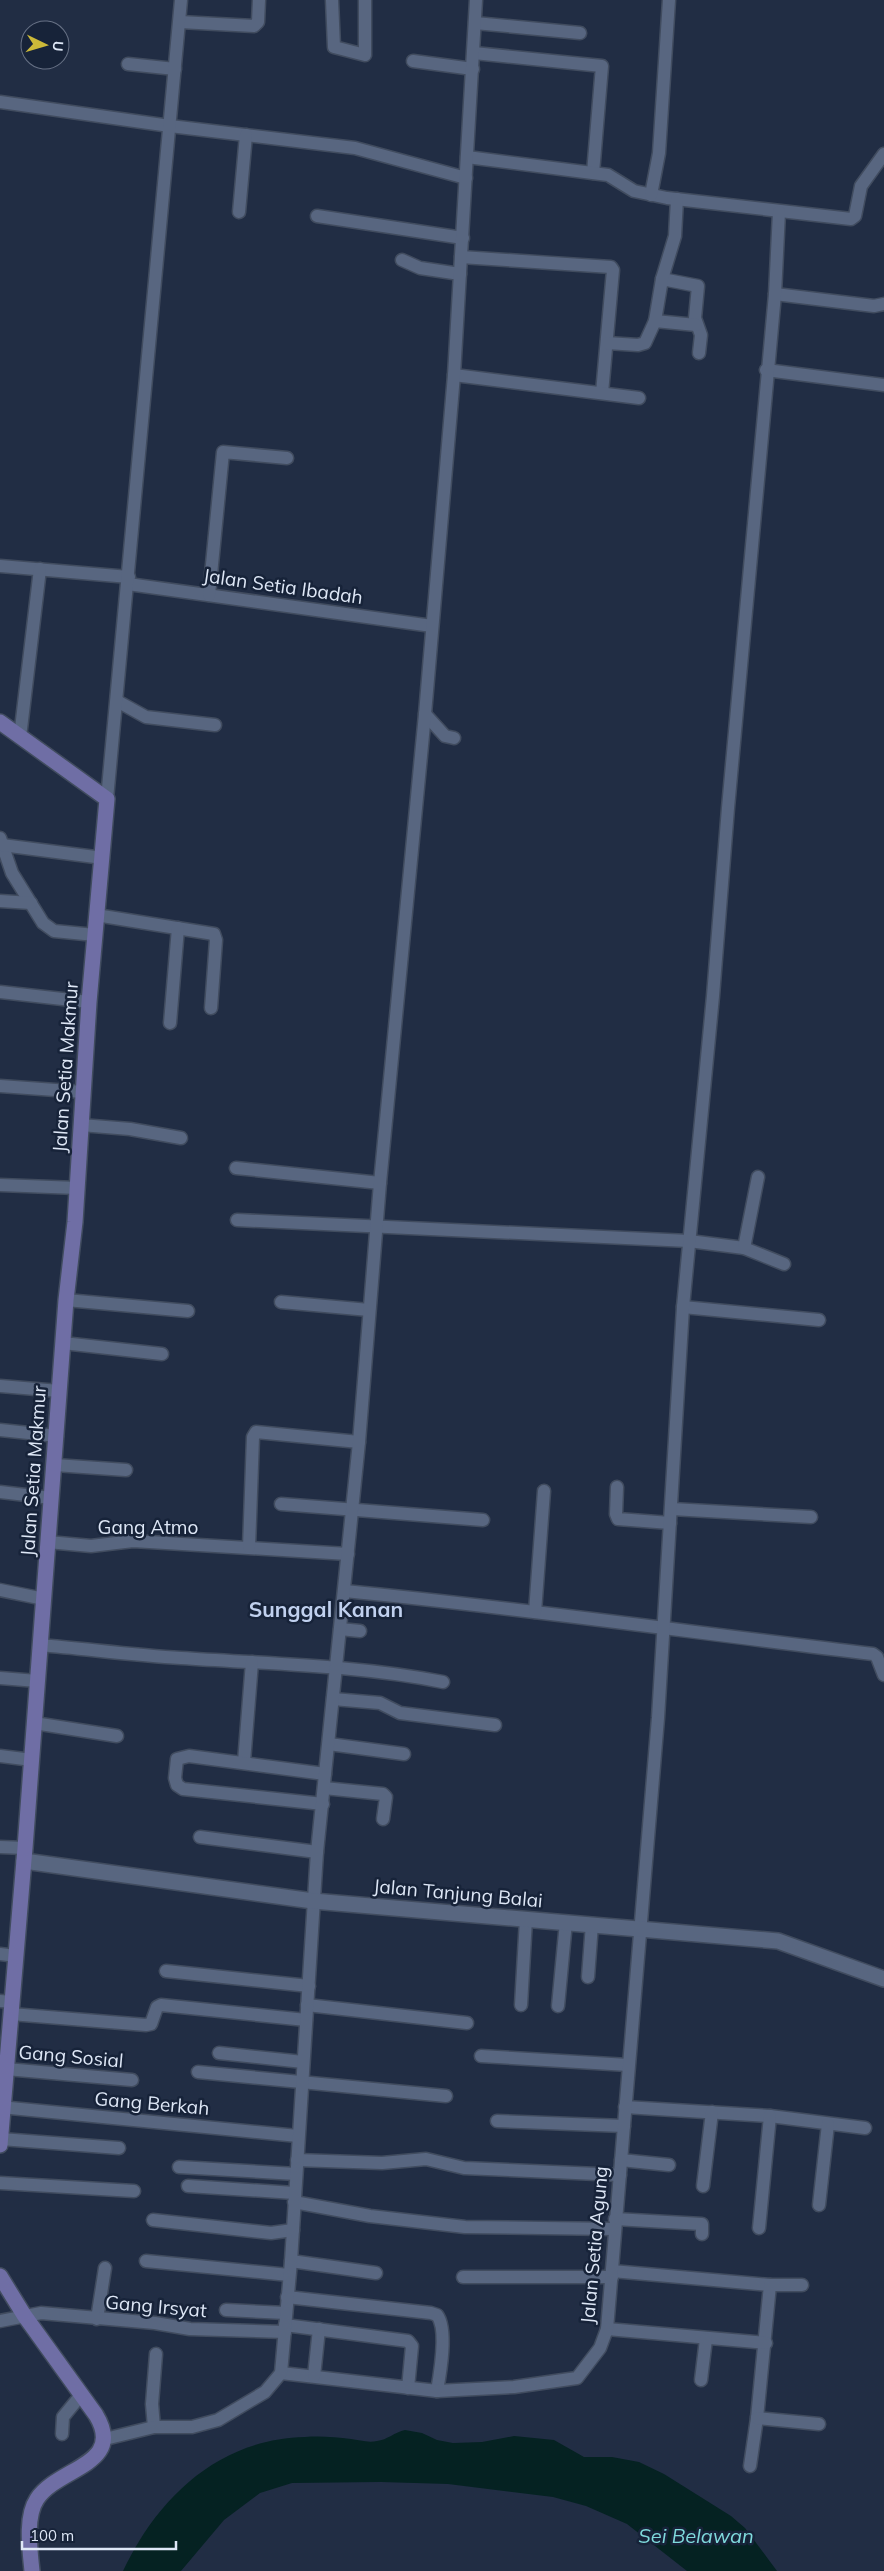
<svg xmlns="http://www.w3.org/2000/svg" width="884" height="2571" font-family="Mulish,sans-serif">
<style>
.water{fill:#052222}
.lines{fill:none;stroke-linecap:round;stroke-linejoin:round}
.minor-casing{stroke:#414c5f;stroke-width:15}
.tertiary-casing{stroke:#414c5f;stroke-width:18}
.secondary-casing{stroke:#414c5f;stroke-width:18}
.minor{stroke:#586680;stroke-width:12}
.tertiary{stroke:#586680;stroke-width:15}
.secondary{stroke:#6f6ea5;stroke-width:15}
.labels{text-anchor:middle;dominant-baseline:central;stroke-width:5;stroke-linejoin:round;paint-order:stroke}
.street-label{font-size:19px;fill:#dee7f6;stroke:#172339}
.water-label{font-size:20px;font-style:italic;fill:#7fdadc;stroke:#172339}
.quarter-label{font-size:21px;font-weight:bold;fill:#c0d0ee;stroke:#172339}
</style>
<rect width="100%" height="100%" fill="#212d44"/>
<path class="water" d="M 405,2430 L 422,2433 L 437,2440 L 453,2443 L 482,2442 L 514,2436 L 554,2440 L 584,2457 L 612,2457 L 639,2462 L 664,2474 L 731,2516 L 745,2528 L 777,2571 L 687,2571 L 627,2524 L 586,2506 L 553,2497 L 448,2484 L 381,2482 L 292,2483 L 260,2493 L 224,2520 L 181,2571 L 123,2571 C 158,2497 219,2439 305,2437 C 320,2436 336,2437 351,2439 C 359,2440 368,2443 377,2441 C 387,2440 395,2432 405,2430 Z"/>
<g class="lines">
<defs>
<g id="minor">
<polyline points="332,0 334,47 365,55 365,0"/>
<polyline points="180,22 254,26 258,22 259,0"/>
<polyline points="475,23 580,33"/>
<polyline points="474,53 602,66 593,173"/>
<polyline points="413,61 473,69"/>
<polyline points="128,64 175,69"/>
<polyline points="0,102 170,126 355,148 466,178"/>
<polyline points="467,157 608,175 634,191 667,198 851,219 855,216 861,186 884,154"/>
<polyline points="651,195 659,153 669,0"/>
<polyline points="239,212 246,135"/>
<polyline points="317,216 463,238"/>
<polyline points="461,257 611,267 613,270 602,393"/>
<polyline points="402,260 420,268 460,274"/>
<polyline points="662,279 698,286 695,318 701,335 699,353"/>
<polyline points="775,294 874,306 884,304"/>
<polyline points="655,321 696,325"/>
<polyline points="607,343 638,345 645,343 655,321 662,279 675,236 677,199"/>
<polyline points="766,370 884,385"/>
<polyline points="454,375 639,398"/>
<polyline points="0,566 129,577"/>
<polyline points="128,584 432,626"/>
<polyline points="209,595 223,452 287,458"/>
<polyline points="117,701 146,717 215,725"/>
<polyline points="425,714 445,736 454,738"/>
<polyline points="20,737 40,569"/>
<polyline points="107,799 181,0"/>
<polyline points="0,838 12,873 43,923 54,931 95,935"/>
<polyline points="2,845 103,858"/>
<polyline points="0,901 31,903"/>
<polyline points="96,915 214,934 216,940 211,1008"/>
<polyline points="0,992 89,1002"/>
<polyline points="170,1023 178,928"/>
<polyline points="0,1086 83,1092"/>
<polyline points="81,1125 130,1129 181,1138"/>
<polyline points="236,1168 380,1183"/>
<polyline points="0,1185 77,1188"/>
<polyline points="237,1220 689,1241 744,1248 784,1264"/>
<polyline points="744,1248 758,1177"/>
<polyline points="66,1300 188,1311"/>
<polyline points="281,1302 369,1310"/>
<polyline points="683,1307 819,1320"/>
<polyline points="63,1343 162,1354"/>
<polyline points="0,1386 59,1391"/>
<polyline points="0,1430 57,1436"/>
<polyline points="55,1465 126,1470"/>
<polyline points="617,1487 616,1514 618,1519 670,1523"/>
<polyline points="0,1492 51,1498"/>
<polyline points="281,1504 483,1520"/>
<polyline points="672,1509 811,1517"/>
<polyline points="48,1542 91,1546 133,1541 348,1554"/>
<polyline points="249,1547 253,1437 256,1432 359,1442"/>
<polyline points="0,1590 44,1599"/>
<path d="M 345,1591 C 521,1608 696,1633 873,1654 L 877,1657 L 884,1675"/>
<polyline points="535,1612 544,1491"/>
<polyline points="340,1629 360,1631"/>
<path d="M 40,1645 C 87,1649 134,1655 181,1658 C 269,1664 357,1665 443,1682"/>
<polyline points="0,1678 37,1681"/>
<polyline points="333,1699 380,1703 400,1713 495,1725"/>
<polyline points="34,1723 117,1736"/>
<polyline points="329,1744 404,1754"/>
<polyline points="0,1756 32,1760"/>
<polyline points="244,1762 252,1662"/>
<polyline points="324,1788 383,1794 386,1797 383,1819"/>
<polyline points="323,1804 183,1789 177,1785 175,1778 177,1759 189,1756 325,1774"/>
<polyline points="200,1837 317,1852"/>
<polyline points="0,1847 25,1848"/>
<polyline points="0,1954 16,1956"/>
<polyline points="166,1971 309,1986"/>
<polyline points="588,1977 592,1924"/>
<polyline points="0,2001 12,2002"/>
<polyline points="307,2005 467,2023"/>
<polyline points="521,2005 526,1919"/>
<polyline points="558,2006 566,1922"/>
<polyline points="11,2014 146,2025 151,2024 157,2007 161,2005 306,2020"/>
<polyline points="219,2053 303,2062"/>
<polyline points="481,2056 628,2065"/>
<polyline points="6,2069 132,2080"/>
<polyline points="198,2072 446,2096"/>
<polyline points="0,2107 298,2136"/>
<polyline points="625,2107 770,2116 865,2128"/>
<polyline points="497,2121 624,2126"/>
<polyline points="1,2139 119,2148"/>
<polyline points="297,2160 382,2163 426,2159 464,2168 620,2175"/>
<polyline points="621,2160 669,2165"/>
<polyline points="179,2167 296,2174"/>
<polyline points="0,2183 134,2191"/>
<polyline points="188,2186 294,2193"/>
<polyline points="703,2186 712,2112"/>
<polyline points="294,2202 370,2216 465,2227 614,2229"/>
<polyline points="819,2205 828,2124"/>
<polyline points="615,2219 702,2224 702,2234"/>
<polyline points="153,2220 271,2233 293,2230"/>
<polyline points="759,2228 770,2116"/>
<polyline points="146,2261 289,2275"/>
<polyline points="291,2261 376,2273"/>
<polyline points="612,2271 770,2285 757,2418 750,2466"/>
<polyline points="463,2277 612,2277"/>
<polyline points="770,2285 802,2285"/>
<path d="M 287,2297 L 431,2313 L 437,2315 C 448,2329 440,2374 437,2391"/>
<polyline points="226,2310 286,2313"/>
<polyline points="97,2319 105,2268"/>
<polyline points="0,2321 41,2313 155,2323 190,2329 285,2332"/>
<polyline points="285,2325 408,2341 412,2346 408,2388"/>
<polyline points="607,2329 766,2343"/>
<polyline points="281,2373 437,2391 514,2387 577,2378 600,2348 607,2329 658,1718 683,1307 713,996 728,808 775,294 779,212"/>
<polyline points="314,2376 319,2329"/>
<polyline points="701,2380 706,2339"/>
<polyline points="757,2418 819,2424"/>
<polyline points="154,2427 152,2404 156,2354"/>
<polyline points="62,2434 63,2417 81,2395"/>
<polyline points="105,2439 154,2427 192,2427 218,2420 265,2392 281,2373 291,2261 317,1852 359,1442 380,1183 425,714 454,375 476,0"/>
</g>
<polyline id="tertiary" points="24,1861 313,1901 778,1941 884,1979"/>
<g id="secondary">
<polyline points="0,722 107,799 89,1002 75,1222 66,1300 25,1848 0,2145"/>
<path d="M 0,2276 L 24,2315 L 96,2415 C 126,2465 58,2467 37,2499 C 25,2517 30,2550 32,2571"/>
</g>
</defs>
<use href="#minor" class="minor-casing"/>
<use href="#tertiary" class="tertiary-casing"/>
<use href="#secondary" class="secondary-casing"/>
<use href="#minor" class="minor"/>
<use href="#tertiary" class="tertiary"/>
<use href="#secondary" class="secondary"/>
</g>
<g class="labels">
<g class="street-label">
<text transform="translate(283 586) rotate(8)">Jalan Setia Ibadah</text>
<text transform="translate(65 1067) rotate(-86)">Jalan Setia Makmur</text>
<text transform="translate(33 1471) rotate(-86)">Jalan Setia Makmur</text>
<text x="148" y="1527">Gang Atmo</text>
<text transform="translate(458 1893) rotate(5)">Jalan Tanjung Balai</text>
<text transform="translate(71 2056) rotate(5)">Gang Sosial</text>
<text transform="translate(152 2103) rotate(5)">Gang Berkah</text>
<text transform="translate(594 2245) rotate(-85)">Jalan Setia Agung</text>
<text transform="translate(156 2306) rotate(5)">Gang Irsyat</text>
</g>
<g class="water-label">
<text x="696" y="2535">Sei Belawan</text>
</g>
<g class="quarter-label">
<text x="326" y="1609">Sunggal Kanan</text>
</g>
</g>
<g transform="translate(45 45) rotate(95)"><circle r="24" fill="#172339" stroke="#677185"/>
<path d="M0-4L9 19L0 12L-9 19Z" fill="#ccb939"/>
<text y="-8" font-size="14" font-weight="bold" text-anchor="middle" fill="#dee7f6">U</text>
</g>
<path d="M22 2541v8h154v-8" fill="none" stroke="#dee7f6" stroke-width="2.5"/>
<text x="30" y="2541" font-size="15" fill="#dee7f6" stroke="#172339" stroke-width="4" paint-order="stroke">100 m</text>
</svg>
